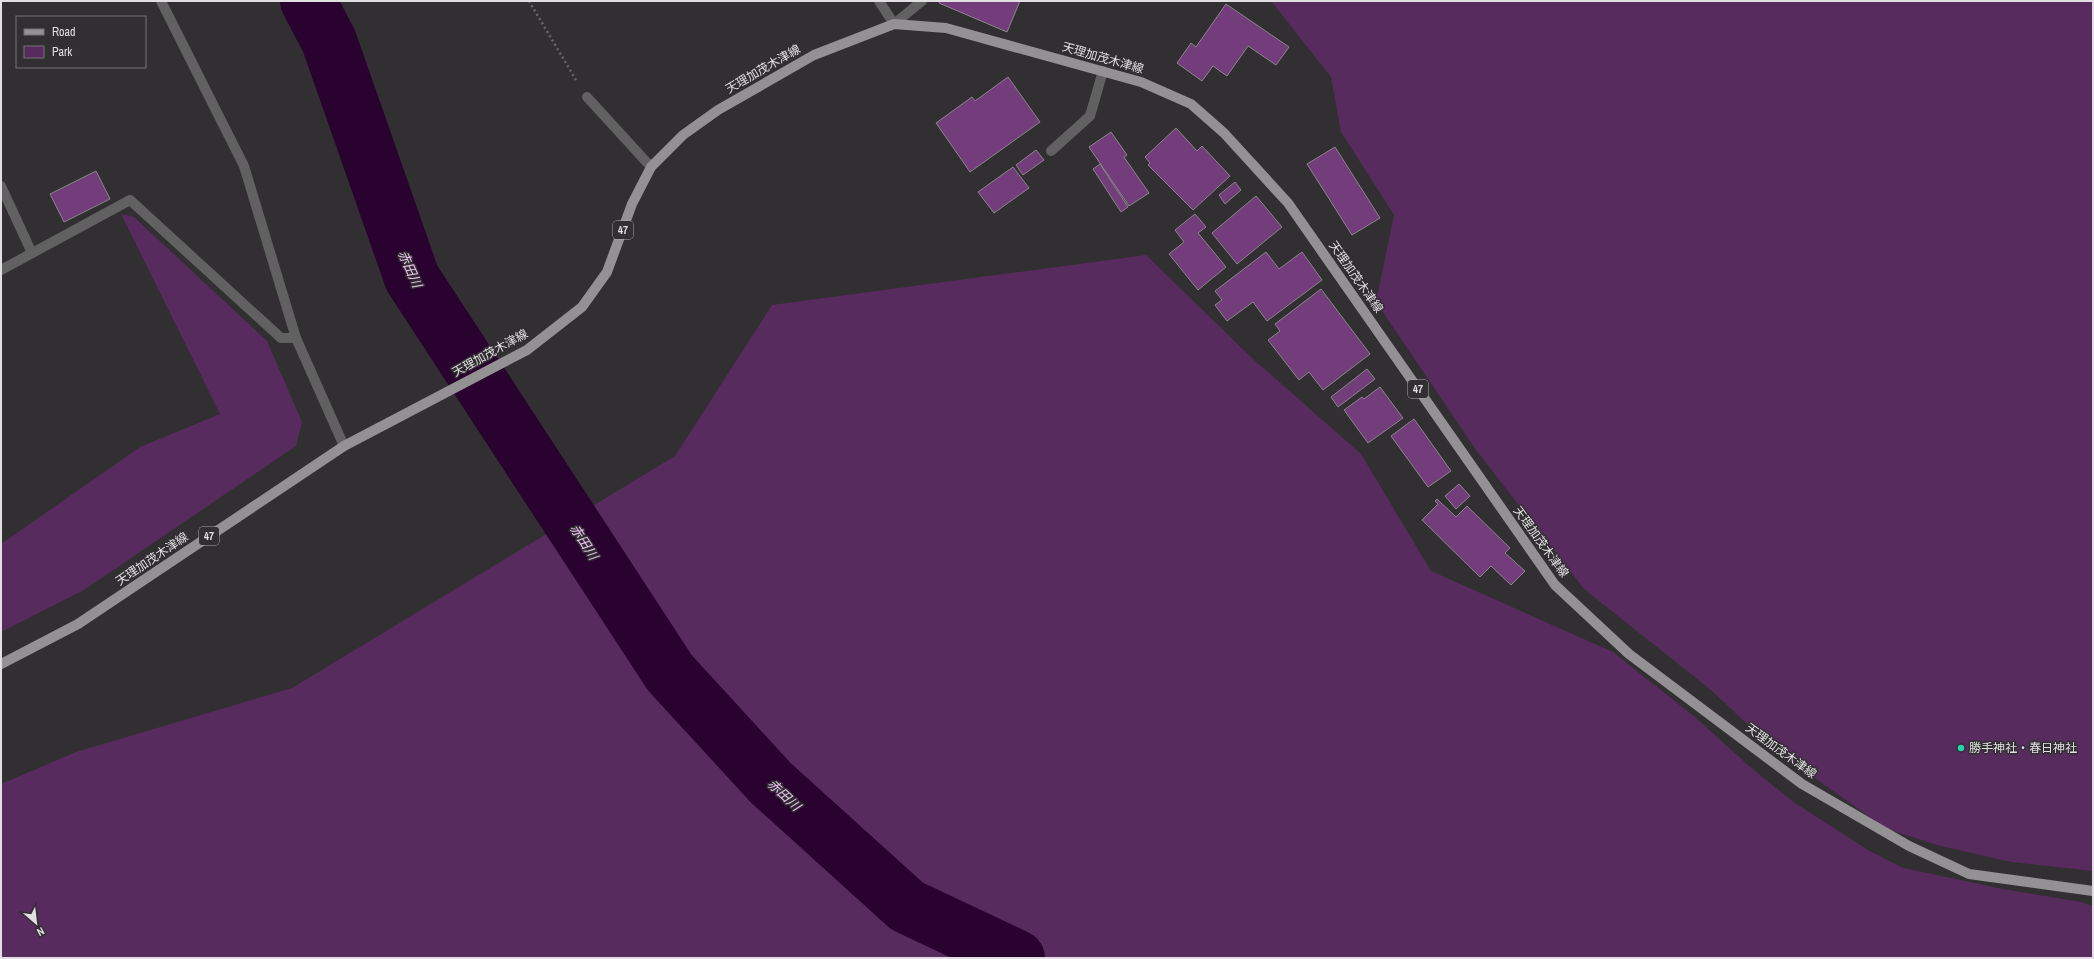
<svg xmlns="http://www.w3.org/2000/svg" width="2094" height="959" font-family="'Archivo Narrow','Noto Sans JP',sans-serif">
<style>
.green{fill:#582b5e}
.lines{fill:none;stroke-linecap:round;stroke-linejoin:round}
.river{stroke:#2a0230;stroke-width:56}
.building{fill:#733c7b;stroke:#8a878a}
.path{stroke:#686668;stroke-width:2.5;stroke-dasharray:2 3;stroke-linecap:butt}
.street{stroke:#626162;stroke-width:10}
.primary{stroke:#939193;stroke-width:10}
.poi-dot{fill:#25d5ae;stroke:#312f31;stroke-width:1.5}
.labels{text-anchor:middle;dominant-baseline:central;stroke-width:3;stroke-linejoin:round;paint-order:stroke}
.shield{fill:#312f31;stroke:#acaaac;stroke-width:1}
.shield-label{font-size:11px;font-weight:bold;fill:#e1dfe1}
.street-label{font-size:12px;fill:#e1dfe1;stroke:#312f31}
.poi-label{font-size:12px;fill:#e1dfe1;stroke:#312f31;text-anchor:start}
.water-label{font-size:13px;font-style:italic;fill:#f0c1f6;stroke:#312f31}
</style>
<rect width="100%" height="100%" fill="#312f31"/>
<g class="green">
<polygon points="1271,1 2093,1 2093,871 2011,862 1937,845 1887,829 1775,750 1711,690 1584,589 1476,450 1376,302 1394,215 1341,132 1331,77"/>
<polygon points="121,214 134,217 267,341 302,422 296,446 84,590 1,632 1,544 140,447 220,414"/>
<polygon points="1146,255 1252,358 1361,454 1431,571 1613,652 1696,718 1748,765 1792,801 1868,850 1903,868 2003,889 2081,902 2093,906 2093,958 1,958 1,784 76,752 292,688 675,456 772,305"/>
</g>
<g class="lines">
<polyline class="river" points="308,1 329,41 412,278 670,673 771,783 907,906 1017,958"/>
</g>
<g class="building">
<polygon points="940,1 1020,1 1007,32 939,3"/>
<polygon points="1226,4 1289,47 1276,65 1248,46 1227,76 1213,66 1202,81 1177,63 1191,43 1196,47"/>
<polygon points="1008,77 1040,122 970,172 936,123 972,97 975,101"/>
<polygon points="1176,128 1197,151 1202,146 1230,176 1193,210 1148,165 1150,163 1145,157"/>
<polygon points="1111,132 1127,155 1124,157 1149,193 1129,206 1089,147"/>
<polygon points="1335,147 1380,218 1352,235 1307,164"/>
<polygon points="1036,150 1044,160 1023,175 1016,165"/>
<polygon points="1100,164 1128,207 1121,212 1093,169"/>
<polygon points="1013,167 1029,188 994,213 978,192"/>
<polygon points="96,171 110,199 64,222 50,194"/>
<polygon points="1235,182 1241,190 1225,204 1219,195"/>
<polygon points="1256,196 1282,227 1237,264 1212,233"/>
<polygon points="1195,214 1206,227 1198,233 1226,267 1198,290 1169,254 1184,242 1175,230"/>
<polygon points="1266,252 1279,269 1302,252 1322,280 1267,321 1253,302 1227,321 1215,305 1222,300 1215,291"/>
<polygon points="1321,289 1370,354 1323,390 1309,372 1299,380 1268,340 1280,331 1275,324"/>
<polygon points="1367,369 1375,379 1338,407 1331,397"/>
<polygon points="1380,387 1403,418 1368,443 1344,410 1362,397 1364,399"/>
<polygon points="1414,419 1451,471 1428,487 1391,436"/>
<polygon points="1459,484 1470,496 1456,509 1445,496"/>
<polygon points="1437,499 1456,517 1467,506 1510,548 1505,553 1525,571 1511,585 1491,566 1480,577 1422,520 1438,504 1435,501"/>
</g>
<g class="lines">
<polyline class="path" points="529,1 576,80"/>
<g class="street">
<polyline points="161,1 244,166 296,338 344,446"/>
<polyline points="879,1 894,24 922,1"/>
<polyline points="587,97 651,167"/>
<polyline points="1051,151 1090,116 1103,71"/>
<polyline points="1,186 32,253"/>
<polyline points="1,270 130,200 281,338 296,338"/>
</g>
<polyline class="primary" points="1,664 78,624 344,446 527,350 582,307 607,272 632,204 651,167 683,135 718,110 814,55 894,24 946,28 1141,82 1191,104 1224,133 1288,203 1555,585 1629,654 1802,784 1909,846 1969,874 2093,891"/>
</g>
<circle class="poi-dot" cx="1961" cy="748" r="4"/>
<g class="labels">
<g class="shield">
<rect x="613" y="221" width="20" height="18" rx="3"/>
<rect x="1408" y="380" width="20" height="18" rx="3"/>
<rect x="199" y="527" width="20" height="18" rx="3"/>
</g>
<g class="shield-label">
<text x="623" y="230">47</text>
<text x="1418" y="389">47</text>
<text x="209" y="536">47</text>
</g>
<g class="street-label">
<text transform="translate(1103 58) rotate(16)">天理加茂木津線</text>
<text transform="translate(763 69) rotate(-30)">天理加茂木津線</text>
<text transform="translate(1356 277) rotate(55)">天理加茂木津線</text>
<text transform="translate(490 353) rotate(-29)">天理加茂木津線</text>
<text transform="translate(1541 542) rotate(54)">天理加茂木津線</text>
<text transform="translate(152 559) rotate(-34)">天理加茂木津線</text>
<text transform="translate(1781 751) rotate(36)">天理加茂木津線</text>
</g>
<g class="poi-label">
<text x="1969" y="748">勝手神社・春日神社</text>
</g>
<g class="water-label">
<text transform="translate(410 269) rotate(66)">赤田川</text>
<text transform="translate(584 542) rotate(57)">赤田川</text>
<text transform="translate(784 795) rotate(43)">赤田川</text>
</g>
</g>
<rect width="2094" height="959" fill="none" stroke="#e1dfe1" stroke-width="4"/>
<rect x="16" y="16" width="130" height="52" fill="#312f31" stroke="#777577"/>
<rect x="24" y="29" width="20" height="6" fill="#939193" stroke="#777577"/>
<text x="52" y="36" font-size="12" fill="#e1dfe1">Road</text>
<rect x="24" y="46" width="20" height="12" fill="#582b5e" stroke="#777577"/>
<text x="52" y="56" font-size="12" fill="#e1dfe1">Park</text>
<g transform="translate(36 923) rotate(152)" stroke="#312f31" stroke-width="3" paint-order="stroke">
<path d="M0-3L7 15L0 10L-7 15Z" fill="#e1dfe1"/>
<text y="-6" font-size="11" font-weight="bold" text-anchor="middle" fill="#e1dfe1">N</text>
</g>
</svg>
